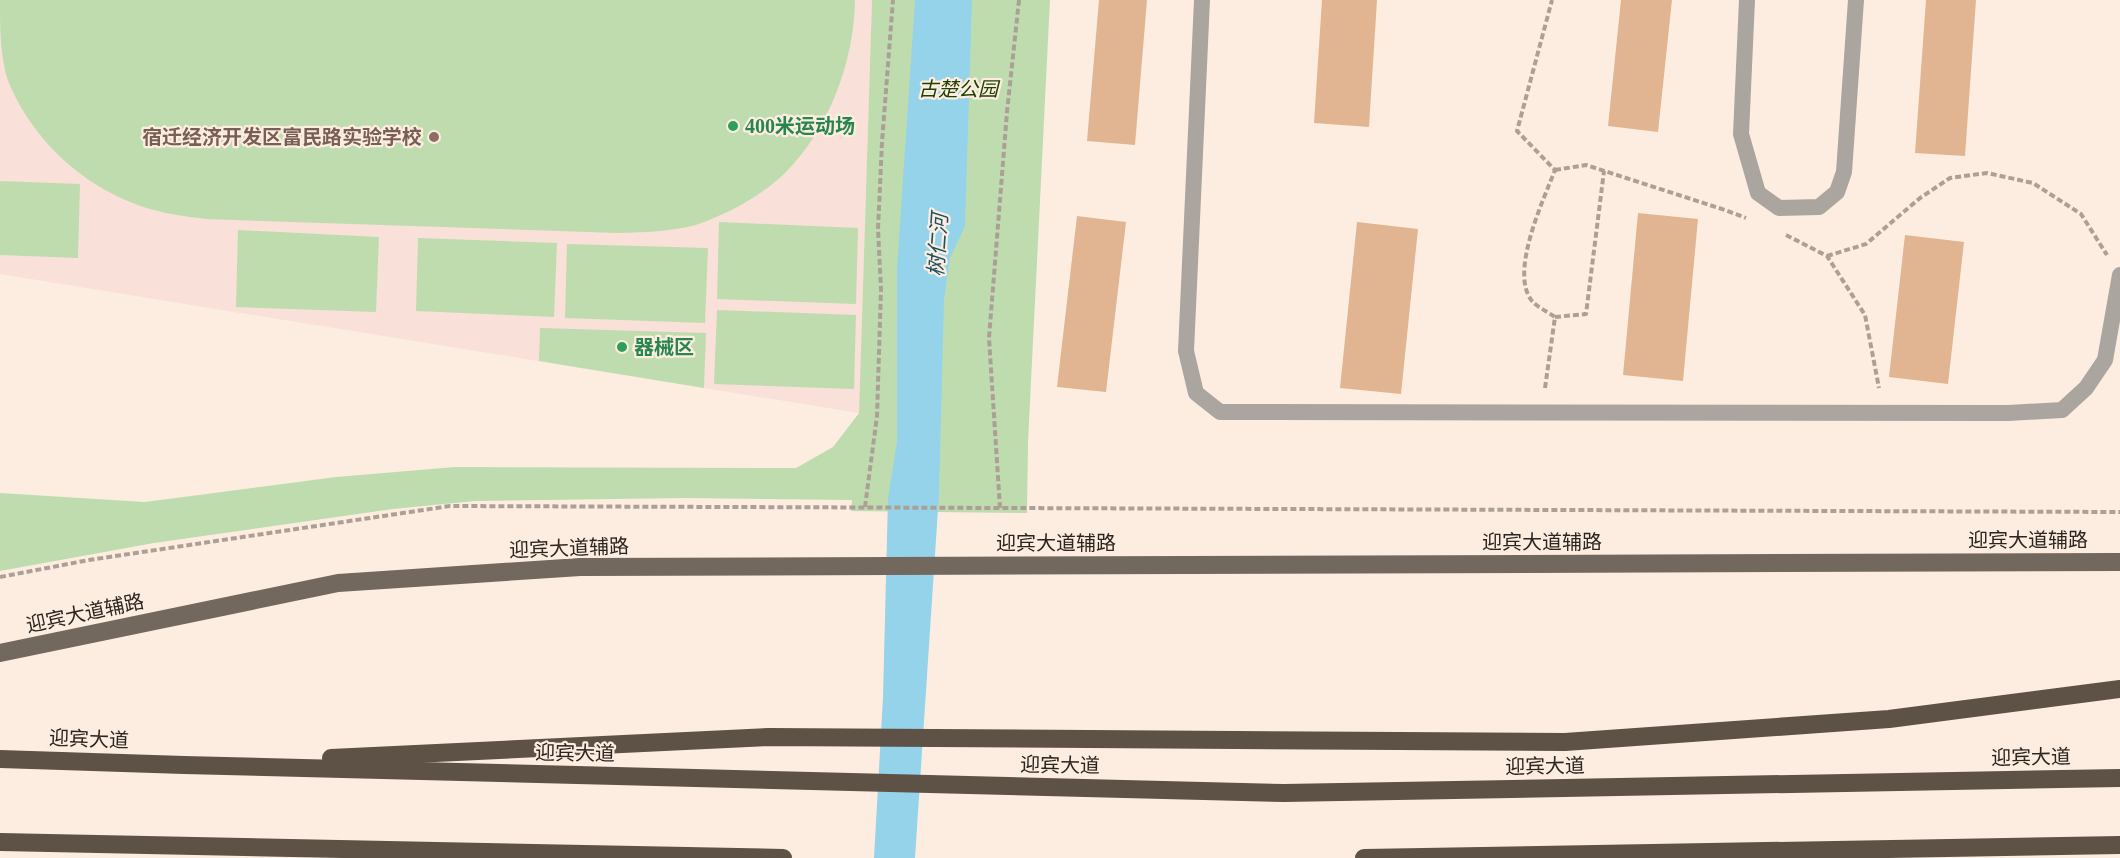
<svg xmlns="http://www.w3.org/2000/svg" width="2120" height="858" font-family="'Times New Roman','Noto Sans SC',serif">
<style>
.education{fill:#f9e0d8}
.green{fill:#bfdcaf}
.water{fill:#95d3ea}
.building{fill:#e1b591}
.lines{fill:none;stroke-linecap:round;stroke-linejoin:round}
.path{stroke:#aca096;stroke-width:4;stroke-dasharray:6 3;stroke-linecap:butt}
.lane{stroke:#aba59f;stroke-width:16}
.primary{stroke:#72685d;stroke-width:18}
.highway{stroke:#5e5246;stroke-width:18}
.leisure-dot{fill:#2e9e5b;stroke:#fdede0;stroke-width:2}
.education-dot{fill:#8d6e63;stroke:#fdede0;stroke-width:2}
.labels{text-anchor:middle;dominant-baseline:central;stroke-width:4.5;stroke-linejoin:round;paint-order:stroke}
.park-label{font-size:20px;font-style:italic;fill:#1f4100;stroke:#fdede0}
.leisure-label{font-size:20px;font-weight:bold;fill:#27864d;stroke:#fdede0;text-anchor:start}
.education-label{font-size:20px;font-weight:bold;fill:#785e54;stroke:#fdede0;text-anchor:end}
.street-label{font-size:20px;fill:#2b2520;stroke:#fdede0}
.water-label{font-size:21px;font-style:italic;fill:#1d5061;stroke:#fdede0}
</style>
<rect width="100%" height="100%" fill="#fdede0"/>
<polygon class="education" points="0,0 872,0 859,413 0,274"/>
<g class="green">
<path d="M 0,0 L 855,0 C 854,62 829,129 785,173 C 763,194 735,210 707,221 C 679,232 647,232 617,233 L 206,219 C 180,216 154,212 130,202 C 75,180 28,133 7,78 C 0,53 0,26 0,0 Z"/>
<polygon points="872,0 1050,0 1028,442 1027,513 851,511 852,500 685,498 475,501 393,509 154,543 0,571 0,493 145,502 336,477 455,467 796,468 833,447 859,413"/>
<polygon points="0,181 80,184 78,258 0,255"/>
<polygon points="719,222 858,228 856,304 717,299"/>
<polygon points="238,230 379,237 376,312 236,307"/>
<polygon points="418,238 557,243 554,317 416,311"/>
<polygon points="567,244 708,248 705,323 565,318"/>
<polygon points="717,310 856,315 854,389 714,384"/>
<polygon points="540,328 706,333 704,388 539,361"/>
</g>
<polygon class="water" points="915,0 972,0 965,226 950,258 944,300 939,494 915,858 874,858 883,697 888,498 897,442 897,268"/>
<g class="building">
<polygon points="1099,0 1147,0 1135,145 1087,141"/>
<polygon points="1322,0 1377,0 1369,127 1314,123"/>
<polygon points="1621,0 1672,0 1658,132 1608,126"/>
<polygon points="1926,0 1976,0 1965,156 1915,153"/>
<polygon points="1638,213 1698,219 1683,381 1623,375"/>
<polygon points="1077,216 1126,222 1106,392 1057,387"/>
<polygon points="1357,222 1418,229 1401,394 1340,388"/>
<polygon points="1905,235 1964,242 1948,384 1889,377"/>
</g>
<g class="lines">
<g class="path">
<polyline points="1555,170 1586,165 1725,210 1746,218"/>
<polyline points="1786,235 1827,256 1865,315 1879,388"/>
<polyline points="1827,256 1866,244 1920,198 1950,178 1987,173 2033,183 2081,214 2107,255"/>
<polyline points="1555,317 1586,314 1604,171"/>
<path d="M 1545,388 L 1555,317 C 1548,312 1537,307 1532,301 C 1509,273 1543,201 1555,170 L 1517,131 L 1552,0"/>
<polyline points="865,507 877,416 881,289 878,229 882,142 893,0"/>
<polyline points="1000,508 989,338 1007,112 1019,0"/>
<polyline points="0,577 89,560 450,506 2120,512"/>
</g>
<g class="lane">
<polyline points="1202,0 1186,351 1196,393 1220,412 2008,413 2062,410 2086,388 2105,360 2120,275"/>
<polyline points="1747,0 1741,134 1758,193 1779,208 1819,207 1837,192 1844,172 1856,0"/>
</g>
<polyline class="primary" points="0,653 338,583 580,567 2120,562"/>
<g class="highway">
<polyline points="331,758 768,737 1565,742 1889,719 2120,689"/>
<polyline points="0,759 184,765 1284,793 2120,778"/>
<polyline points="0,842 783,858"/>
<polyline points="1364,858 2120,845"/>
</g>
</g>
<g class="leisure-dot">
<circle cx="733" cy="126" r="6"/>
<circle cx="622" cy="347" r="6"/>
</g>
<circle class="education-dot" cx="434" cy="137" r="6"/>
<g class="labels">
<g class="park-label">
<text x="958" y="89">古楚公园</text>
</g>
<g class="leisure-label">
<text x="745" y="126">400米运动场</text>
<text x="634" y="347">器械区</text>
</g>
<g class="education-label">
<text x="422" y="137">宿迁经济开发区富民路实验学校</text>
</g>
<g class="street-label">
<text x="2028" y="540">迎宾大道辅路</text>
<text x="1542" y="542">迎宾大道辅路</text>
<text x="1056" y="543">迎宾大道辅路</text>
<text transform="translate(569 548) rotate(-2)">迎宾大道辅路</text>
<text transform="translate(85 613) rotate(-12)">迎宾大道辅路</text>
<text transform="translate(89 739) rotate(2)">迎宾大道</text>
<text transform="translate(575 753) rotate(1)">迎宾大道</text>
<text transform="translate(2031 757) rotate(-1)">迎宾大道</text>
<text transform="translate(1060 765) rotate(1)">迎宾大道</text>
<text transform="translate(1545 766) rotate(-1)">迎宾大道</text>
</g>
<g class="water-label">
<text transform="translate(938 245) rotate(-86)">树仁河</text>
</g>
</g>
</svg>
